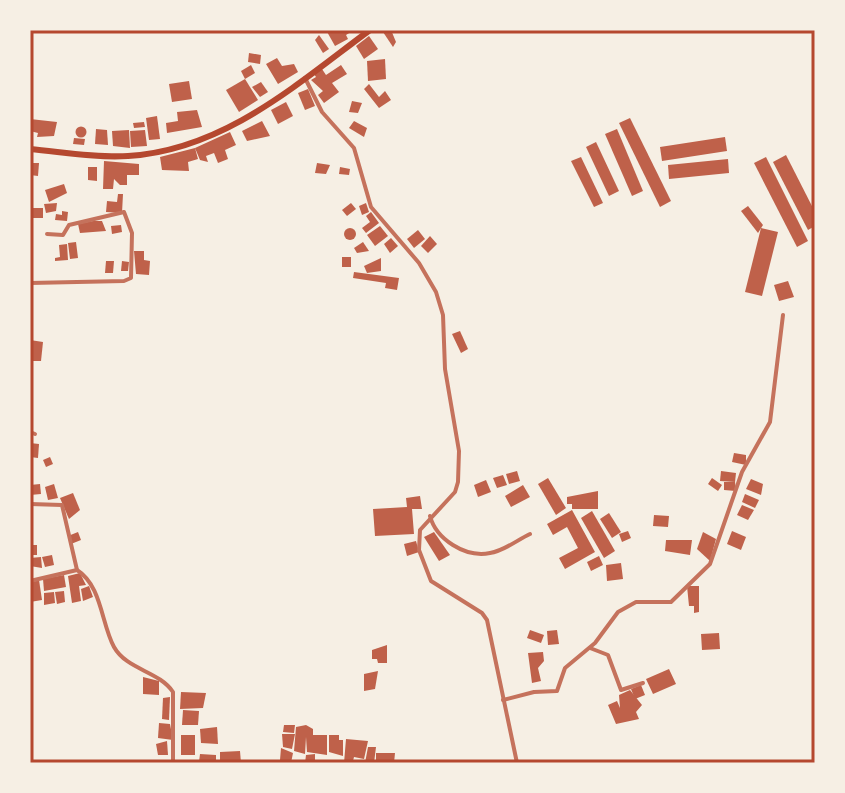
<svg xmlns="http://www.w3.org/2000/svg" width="845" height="793" font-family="'Libre Baskerville',serif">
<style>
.building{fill:#bf614a}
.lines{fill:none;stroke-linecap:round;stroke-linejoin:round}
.minor{stroke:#c5725c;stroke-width:4}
.primary{stroke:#b5482f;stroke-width:6}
.neatline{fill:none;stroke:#b5482f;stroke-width:3}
</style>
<rect width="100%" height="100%" fill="#f6efe4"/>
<g class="building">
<polygon points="326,30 335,33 354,30 346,35 348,39 335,46"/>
<polygon points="386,30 391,30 396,42 393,47 383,32"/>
<polygon points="319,35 329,49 323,53 315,40"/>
<polygon points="369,36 378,49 364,59 356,46"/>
<polygon points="249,53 261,55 260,64 248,62"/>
<polygon points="277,58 282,66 294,64 298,72 278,84 266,64"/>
<polygon points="385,59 386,79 368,81 367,61"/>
<polygon points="251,65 255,73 245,79 241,71"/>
<polygon points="341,65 347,74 332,83 339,92 324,103 318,95 323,91 311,80 316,77 314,74 322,69 326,75"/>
<polygon points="245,79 258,100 239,112 226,90"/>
<polygon points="189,81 192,99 172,102 169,84"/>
<polygon points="261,82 268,92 260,97 252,87"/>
<polygon points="369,84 379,97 385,91 391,100 379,108 364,89"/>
<polygon points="308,89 315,106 305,110 298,93"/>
<polygon points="352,101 362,103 358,113 349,112"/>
<polygon points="286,102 293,116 278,124 271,110"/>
<polygon points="197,110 202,127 167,133 166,123 178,121 177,112"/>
<polygon points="157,116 160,139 149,140 146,118"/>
<polygon points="630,118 671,201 660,207 619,123"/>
<polygon points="30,119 57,122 54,136 37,137 38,133 30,131"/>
<polygon points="262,121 270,136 247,141 242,131"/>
<polygon points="354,121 367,128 364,137 349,128"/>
<polygon points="144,122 145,127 134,128 133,123"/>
<circle cx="81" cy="132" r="5.5"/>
<polygon points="96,129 107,130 108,145 95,144"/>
<polygon points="617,129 643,191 632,196 605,134"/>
<polygon points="129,130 130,148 113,146 112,131"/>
<polygon points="145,130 147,146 131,147 130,131"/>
<polygon points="230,132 236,145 225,150 228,159 218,163 214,153 206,156 208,162 200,160 195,148 198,159 188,162 189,171 162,170 160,157 195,148"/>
<polygon points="725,137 727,151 662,161 660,147"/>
<polygon points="74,138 85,139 84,145 73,144"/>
<polygon points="596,142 619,191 609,196 586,147"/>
<polygon points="786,155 815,212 815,226 808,230 773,162"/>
<polygon points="581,157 603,203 594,207 571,161"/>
<polygon points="766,157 808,241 797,247 754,163"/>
<polygon points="728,159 729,173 669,179 668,165"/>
<polygon points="104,161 139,164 139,175 127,175 127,185 120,185 114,179 113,189 103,189"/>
<polygon points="32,163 39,163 38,176 30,175"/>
<polygon points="317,163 330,165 326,174 315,173"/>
<polygon points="88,167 97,167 97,181 88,180"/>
<polygon points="340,167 350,169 349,175 339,174"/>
<polygon points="64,184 67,193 49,202 45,190"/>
<polygon points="118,194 123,194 122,213 106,212 107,201 117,202"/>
<polygon points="57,203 56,211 46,213 44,204"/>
<polygon points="351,203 356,209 347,216 342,210"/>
<polygon points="366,203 369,212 362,215 359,206"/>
<polygon points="748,206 763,225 758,233 741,211"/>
<rect x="31" y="208" width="12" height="10"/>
<polygon points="62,211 68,212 67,221 55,220 56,214 62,215"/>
<polygon points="371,212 379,223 366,233 362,228 370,222 366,216"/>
<polygon points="93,221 102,221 106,231 80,233 78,224"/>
<polygon points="121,225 122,232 112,234 111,226"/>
<polygon points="380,226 388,236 375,246 367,235"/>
<polygon points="761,228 778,232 762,296 745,292"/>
<circle cx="350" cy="234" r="6"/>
<polygon points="418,230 425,239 414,248 407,239"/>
<polygon points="430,236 437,244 428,253 421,246"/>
<polygon points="391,238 398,246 390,253 384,244"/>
<polygon points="76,242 78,258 70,259 68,243"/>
<polygon points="363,242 369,251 357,253 354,248"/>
<polygon points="67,244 68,260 55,261 55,258 60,257 59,245"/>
<polygon points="134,251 144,251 144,260 150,261 149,275 136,274"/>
<rect x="342" y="257" width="9" height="10"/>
<polygon points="381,258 381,271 367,273 364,266"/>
<polygon points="106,261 114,261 113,273 105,273"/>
<polygon points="122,261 129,262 128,271 121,271"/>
<polygon points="354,272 399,278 397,290 385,288 386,283 353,278"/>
<polygon points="788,281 794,297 779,301 774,285"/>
<polygon points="460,331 468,349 461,353 452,334"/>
<polygon points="30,340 43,342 41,361 30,361"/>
<polygon points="30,443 39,444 38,458 30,457"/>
<polygon points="734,453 746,455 746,465 732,462"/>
<polygon points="50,457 53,464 46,467 43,460"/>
<polygon points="517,471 520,481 509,484 506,474"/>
<polygon points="721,471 736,473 735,482 720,481"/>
<polygon points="503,475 507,485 497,488 493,478"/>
<polygon points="548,478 566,508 556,515 538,484"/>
<polygon points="712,478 722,485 718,491 708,484"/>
<polygon points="751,479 763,484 761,495 746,489"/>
<polygon points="486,480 491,492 478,497 474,485"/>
<polygon points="724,482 735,482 736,491 724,490"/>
<polygon points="40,484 41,494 30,495 30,485"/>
<polygon points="54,484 58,498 48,500 45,487"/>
<polygon points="523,485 530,497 511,507 505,496"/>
<polygon points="598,491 598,509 572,509 572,504 567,504 567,497"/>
<polygon points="73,493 80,510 69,519 60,498"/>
<polygon points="745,494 759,500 755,508 742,502"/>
<polygon points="420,496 422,509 412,509 414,534 375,536 373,509 407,507 406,498"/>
<polygon points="742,505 754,510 748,520 737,515"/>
<polygon points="572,510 595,552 565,569 559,558 578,548 567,527 553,535 547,524"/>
<polygon points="592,511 615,551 604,558 581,518"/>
<polygon points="609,513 621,532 612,538 600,519"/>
<polygon points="654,515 669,516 668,527 653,526"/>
<polygon points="628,531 631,538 622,542 619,534"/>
<polygon points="732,531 746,537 741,550 727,544"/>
<polygon points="78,532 81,540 71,544 68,536"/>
<polygon points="434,532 450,555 439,561 424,537"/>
<polygon points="703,532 716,539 710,561 697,549"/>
<polygon points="666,540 692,540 690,555 665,551"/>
<polygon points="416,541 419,552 407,556 404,544"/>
<rect x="30" y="545" width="7" height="10"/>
<polygon points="52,555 54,565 45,567 42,557"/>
<polygon points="599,556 603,565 591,571 587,562"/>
<polygon points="41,557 42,568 30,566 30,558"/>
<polygon points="621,563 623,579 607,581 606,565"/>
<polygon points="80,573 86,585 79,586 81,601 72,603 68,576"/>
<polygon points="64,575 66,587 44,591 43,579"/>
<polygon points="39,580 42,600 30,602 30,583"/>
<polygon points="89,586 93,597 83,601 81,589"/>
<polygon points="687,586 699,586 699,612 694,613 694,606 689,606"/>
<polygon points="64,591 65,602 57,604 55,592"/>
<polygon points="54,592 55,603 44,605 44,593"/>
<polygon points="530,630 544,635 541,643 527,638"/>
<polygon points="557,630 559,644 548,645 547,631"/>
<polygon points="719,633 720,649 702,650 701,634"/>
<polygon points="387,645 387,663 378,663 377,659 372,659 372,650"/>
<polygon points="543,652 544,661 538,668 541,681 532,683 528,653"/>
<polygon points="669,669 676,684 653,694 646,679"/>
<polygon points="378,671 375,689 364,691 364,674"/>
<polygon points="143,677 159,681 159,695 143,694"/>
<polygon points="641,685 645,695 635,699 631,689"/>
<polygon points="630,690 642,705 636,712 639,719 616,724 608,705 617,701 620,708 619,695"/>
<polygon points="181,692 206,693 203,708 180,709"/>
<polygon points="170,697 169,720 162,719 163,698"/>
<polygon points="183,710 199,711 198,725 182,725"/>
<polygon points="159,723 170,724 173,740 158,738"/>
<polygon points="284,725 295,725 294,733 283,732"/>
<polygon points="306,725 313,729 313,735 327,735 327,755 307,752 306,737 305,754 294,751 296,727"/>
<polygon points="217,727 218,744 201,743 200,729"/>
<polygon points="282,734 295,734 292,749 283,747"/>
<rect x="181" y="735" width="14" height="20"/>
<polygon points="329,735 339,735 339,740 343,740 343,756 329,752"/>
<polygon points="346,739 368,741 364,759 354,757 353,761 344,763"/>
<polygon points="167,741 168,755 158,755 156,744"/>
<polygon points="368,747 376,747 374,763 365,763"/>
<polygon points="281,748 293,753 291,763 271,763 271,760 280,760"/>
<polygon points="240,751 241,763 220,763 220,752"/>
<polygon points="376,753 395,753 394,763 376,763"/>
<polygon points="200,754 216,755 216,760 199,762"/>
<polygon points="315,754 315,763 305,763 306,755"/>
</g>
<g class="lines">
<g class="minor">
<polyline points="305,78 322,112 354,148 371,207 419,263 436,292 443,315 445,369 459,451 458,482 455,492 420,530 419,550 431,581 482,613 487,620 517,763"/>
<polyline points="30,283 124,281 131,278 132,233 124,212 69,225 63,235 47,234"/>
<polyline points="30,432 35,434"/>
<polyline points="30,504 62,505 77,570"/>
<path d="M 430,516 C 436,539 465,558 490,553 C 504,551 517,540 530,534"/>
<path d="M 30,581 L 77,570 C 102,586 101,623 114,647 C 127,670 159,671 173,692 L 173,763"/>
<polyline points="590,648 608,655 621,690 643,683"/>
<polyline points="503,700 534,692 557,691 565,668 595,643 618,612 636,602 671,602 710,564 742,472 770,422 783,315"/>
</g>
<path class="primary" d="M 30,149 C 63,152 96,158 128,156 C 224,150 297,84 370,30"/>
</g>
<rect width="845" height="793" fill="none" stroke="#f6efe4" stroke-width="64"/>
<rect x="32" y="32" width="781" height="729" class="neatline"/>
</svg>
